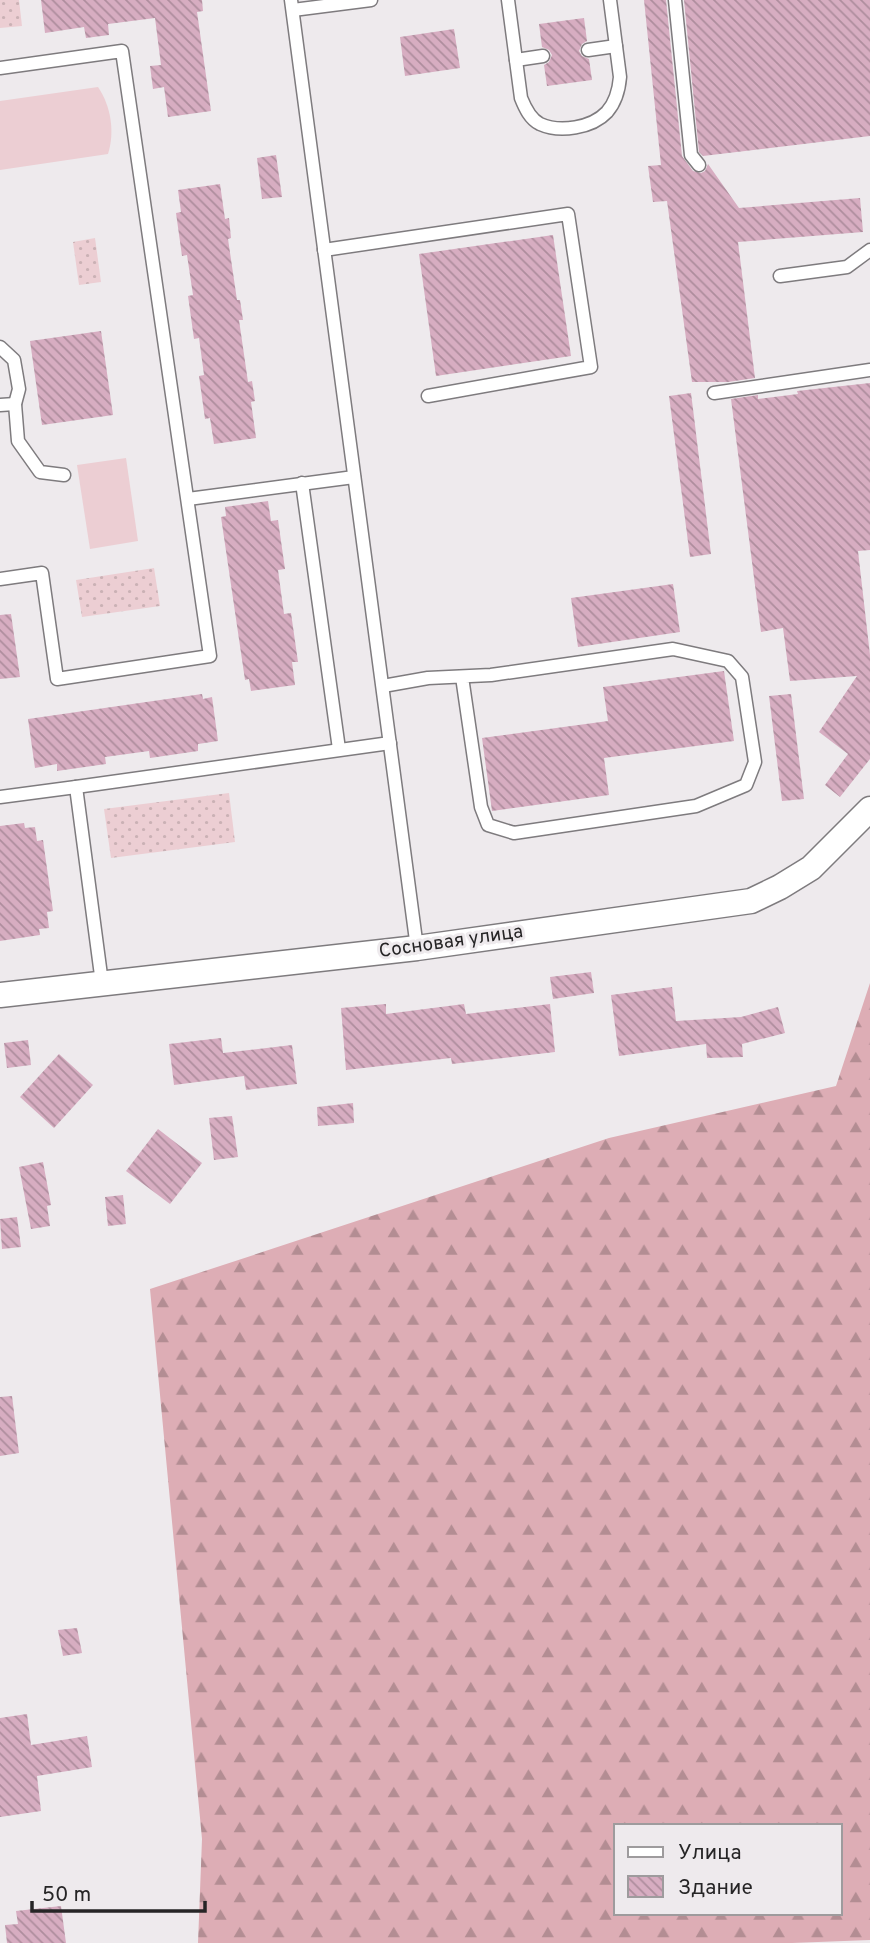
<svg xmlns="http://www.w3.org/2000/svg" width="870" height="1943" font-family="Overpass,sans-serif">
<style>
.grass{fill:url(#grass-dots)}
.forest{fill:url(#forest-firs);fill-rule:evenodd}
.pitch{fill:#ecced3}
.building{fill:url(#building-back-hatch)}
.lines{fill:none;stroke-linecap:round;stroke-linejoin:round}
.service-casing{stroke:#7e7b7e;stroke-width:15}
.minor-casing{stroke:#7e7b7e;stroke-width:27}
.service{stroke:#fff;stroke-width:12}
.minor{stroke:#fff;stroke-width:24}
.labels{text-anchor:middle;dominant-baseline:central;stroke-width:6;stroke-linejoin:round;paint-order:stroke}
.street-label{font-size:19px;fill:#262526;stroke:#eeeaed}
</style>
<defs>
<pattern id="grass-dots" width="8" height="8" patternUnits="userSpaceOnUse" patternTransform="scale(1.75)"><rect width="8" height="8" fill="#ecced3"/><path d="M2 2h.1M6 6h.1" fill="none" stroke="#cab1b5" stroke-width="1.8" stroke-linecap="round"/></pattern>
<pattern id="forest-firs" width="22" height="20" patternUnits="userSpaceOnUse" patternTransform="scale(1.75)"><rect width="22" height="20" fill="#ddadb5"/><path d="M5 1l3.5 6h-7zM16 11l3.5 6h-7z" fill="#b38d93"/></pattern>
<pattern id="building-back-hatch" width="6" height="6" patternUnits="userSpaceOnUse" patternTransform="scale(1.75)"><rect width="6" height="6" fill="#d7adc1"/><path d="M-1 5l2 2M0 0l6 6M5-1l2 2" fill="none" stroke="#ae8d9d"/></pattern>
</defs>
<rect width="100%" height="100%" fill="#eeeaed"/>
<g class="grass">
<polygon points="0,0 19,0 22,26 0,28"/>
<polygon points="95,238 101,282 79,285 73,242"/>
<polygon points="154,568 160,606 82,617 76,580"/>
<polygon points="229,793 235,842 111,858 104,809"/>
</g>
<path class="forest" d="M 870,983 L 870,1940 L 792,1943 L 198,1943 L 202,1839 L 150,1289 L 609,1138 L 836,1086 ZM 616,1826 L 840,1826 L 840,1913 L 616,1913 Z"/>
<g class="pitch">
<path d="M 98,87 C 111,106 115,132 108,154 L 0,170 L 0,101 Z"/>
<polygon points="126,458 138,541 90,549 77,465"/>
</g>
<g class="building">
<polygon points="41,0 202,0 203,11 197,12 211,111 168,117 164,87 153,89 150,66 161,65 155,18 108,24 109,35 86,38 84,27 45,33"/>
<polygon points="644,0 666,0 682,156 693,171 701,173 705,171 708,164 739,208 860,198 863,232 738,242 755,378 728,382 692,382 667,201 653,202 648,166 661,165"/>
<polygon points="684,0 870,0 870,136 703,156 699,152"/>
<polygon points="584,18 587,41 582,44 579,51 582,56 589,59 592,80 547,86 544,65 549,62 552,55 549,50 542,47 539,24"/>
<polygon points="454,29 460,68 405,76 400,37"/>
<polygon points="276,155 282,197 262,199 257,158"/>
<polygon points="220,184 225,219 229,218 231,238 228,239 237,300 240,300 243,320 239,320 248,382 252,381 255,401 251,402 256,438 214,444 210,418 205,419 199,376 204,375 199,338 194,339 188,296 193,295 187,255 182,256 176,213 181,212 178,190"/>
<polygon points="553,235 571,356 436,376 419,254"/>
<polygon points="101,331 113,415 42,425 30,341"/>
<polygon points="870,383 870,550 858,551 870,655 870,759 840,797 825,785 848,754 819,732 857,676 790,681 783,628 761,632 731,399 758,395 758,399 798,394 797,391"/>
<polygon points="691,393 711,554 690,557 669,396"/>
<polygon points="268,501 271,521 278,520 285,569 278,570 284,614 291,613 298,662 292,662 295,685 251,691 249,679 245,680 221,517 226,516 225,507"/>
<polygon points="673,584 680,632 578,647 571,598"/>
<polygon points="11,614 20,677 0,679 0,615"/>
<polygon points="724,671 734,741 604,758 609,795 492,811 482,738 608,721 603,687"/>
<polygon points="202,694 203,699 212,697 218,741 198,744 198,751 150,758 149,751 105,757 106,764 57,771 57,764 35,768 28,719"/>
<polygon points="791,694 804,799 782,801 769,696"/>
<polygon points="24,823 25,828 35,827 37,841 43,840 53,911 47,912 49,928 39,929 40,935 0,941 0,826"/>
<polygon points="591,972 594,993 553,999 550,977"/>
<polygon points="672,987 676,1021 741,1017 778,1007 785,1033 742,1044 743,1057 707,1058 706,1044 619,1056 611,995"/>
<polygon points="386,1004 386,1014 464,1004 466,1014 550,1004 555,1052 452,1064 451,1058 346,1070 341,1008"/>
<polygon points="221,1038 223,1053 292,1045 297,1084 246,1090 244,1076 174,1085 169,1044"/>
<polygon points="28,1040 31,1065 7,1068 4,1043"/>
<polygon points="59,1054 93,1085 54,1128 20,1097"/>
<polygon points="353,1103 354,1123 318,1126 317,1107"/>
<polygon points="232,1116 238,1157 214,1160 209,1118"/>
<polygon points="158,1129 202,1163 170,1204 126,1171"/>
<polygon points="43,1162 51,1205 47,1206 50,1226 31,1229 19,1167"/>
<polygon points="123,1195 126,1224 108,1226 105,1197"/>
<polygon points="17,1217 21,1247 2,1249 0,1219"/>
<polygon points="12,1396 19,1453 0,1456 0,1397"/>
<polygon points="77,1628 82,1653 63,1656 58,1630"/>
<polygon points="27,1714 31,1745 87,1736 92,1767 37,1776 41,1811 0,1817 0,1718"/>
<polygon points="61,1906 66,1943 7,1943 5,1925 18,1924 16,1911"/>
</g>
<g class="lines">
<defs>
<g id="service">
<polyline points="291,0 417,948"/>
<path d="M 508,0 L 521,98 C 525,108 530,119 540,124 C 560,133 592,128 607,112 C 615,103 619,89 620,77 L 610,0"/>
<polyline points="675,0 691,155 699,165"/>
<polyline points="293,10 371,0"/>
<polyline points="588,50 616,46"/>
<polyline points="516,60 543,56"/>
<polyline points="0,68 122,51 210,656 57,679 42,573 0,579"/>
<polyline points="324,250 568,214 591,367 428,396"/>
<polyline points="780,276 847,267 870,250"/>
<polyline points="0,347 14,360 19,389 15,404 18,441 40,472 64,475"/>
<polyline points="714,393 870,370"/>
<polyline points="0,405 15,404"/>
<polyline points="302,483 339,749"/>
<polyline points="188,499 354,477"/>
<polyline points="383,686 428,678 491,675 673,649 728,661 742,677 755,762 746,785 696,806 514,833 488,825 481,807 462,677"/>
<polyline points="0,797 76,787"/>
<polyline points="102,983 76,787 390,743"/>
</g>
<polyline id="minor" points="0,995 417,948 751,901 780,887 811,868 870,809"/>
</defs>
<use href="#service" class="service-casing"/>
<use href="#minor" class="minor-casing"/>
<use href="#service" class="service"/>
<use href="#minor" class="minor"/>
</g>
<g class="labels">
<g class="street-label">
<text transform="translate(451 942) rotate(-8)">Сосновая улица</text>
</g>
</g>
<rect x="614" y="1824" width="228" height="91" fill="#eeeaed" stroke="#9e9b9d" stroke-width="2"/>
<rect x="628" y="1847" width="35" height="10" fill="#ffffff" stroke="#9e9b9d" stroke-width="2"/>
<text x="678" y="1859" font-size="21" fill="#262526">Улица</text>
<rect x="628" y="1876" width="35" height="21" fill="url(#building-back-hatch)" stroke="#9e9b9d" stroke-width="2"/>
<text x="678" y="1894" font-size="21" fill="#262526">Здание</text>
<path d="M32 1901v10h173v-10" fill="none" stroke="#262526" stroke-width="3.5"/>
<text x="42" y="1901" font-size="21" fill="#262526" stroke="#eeeaed" stroke-width="5" paint-order="stroke">50 m</text>
</svg>
